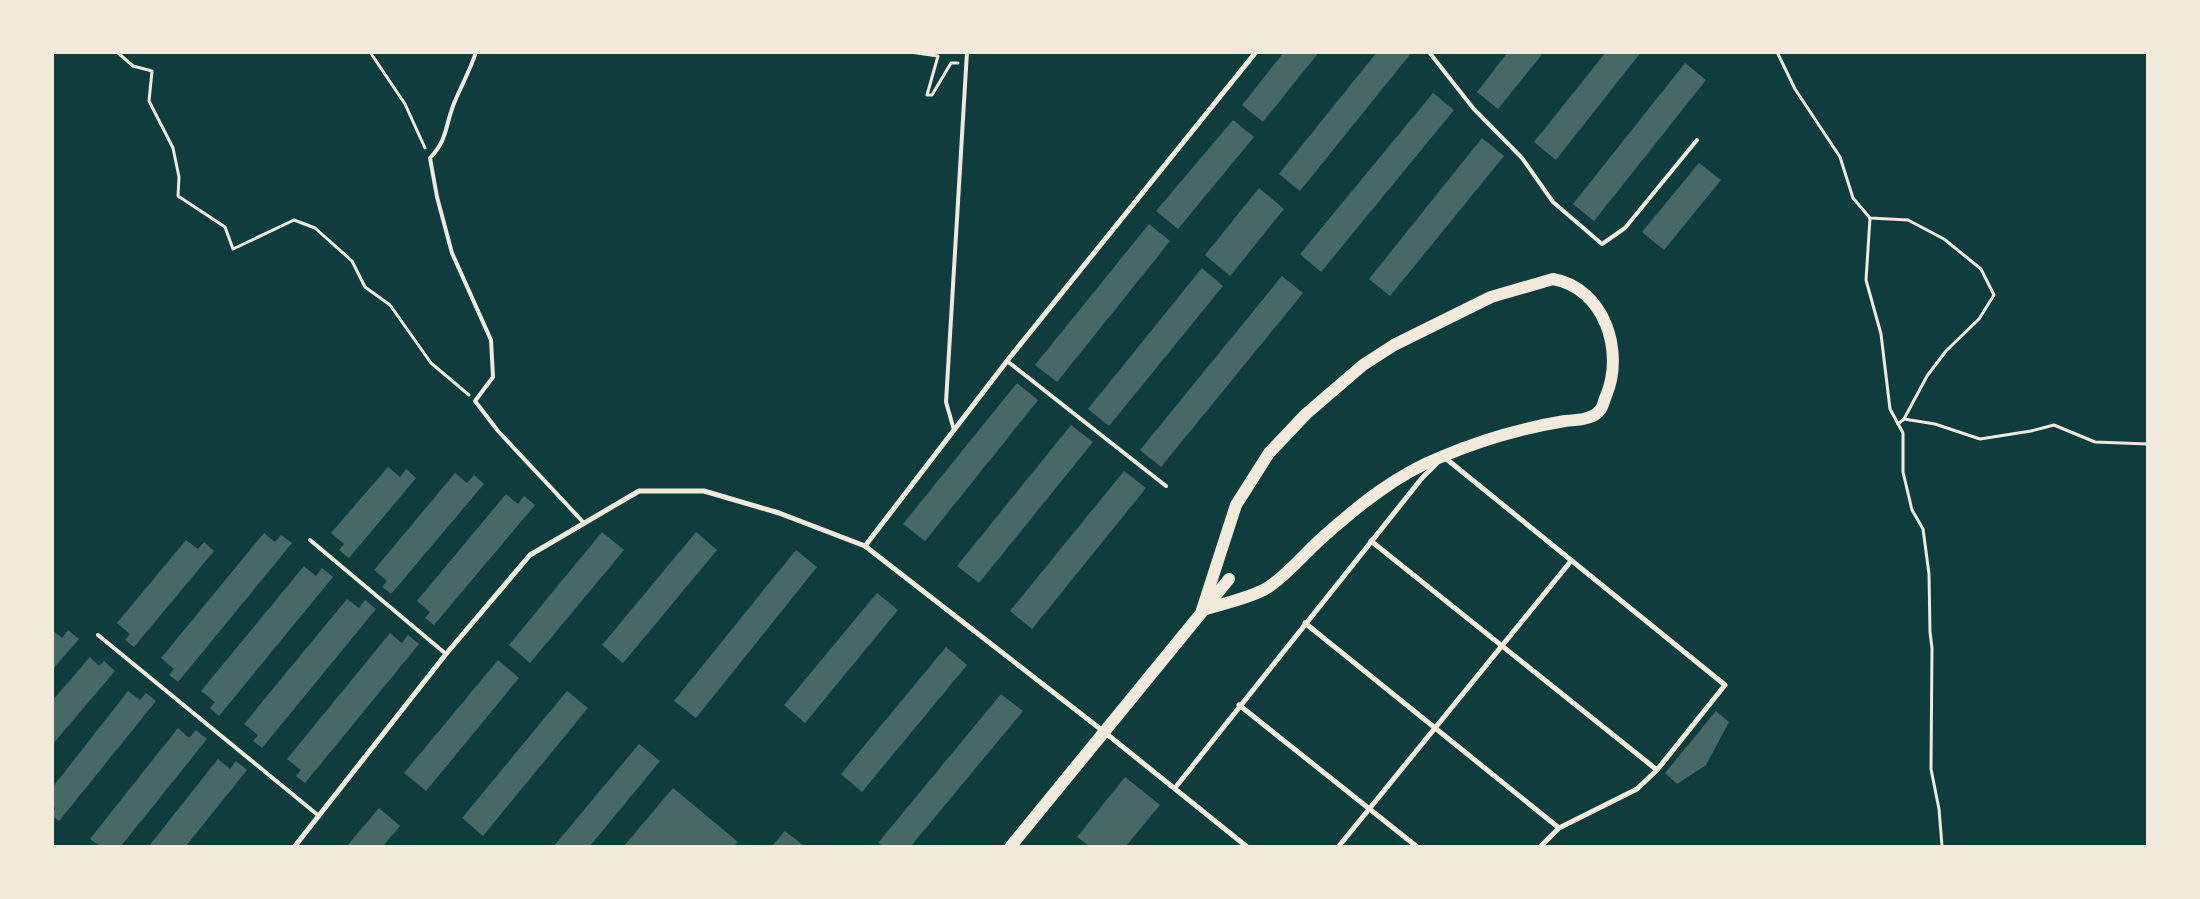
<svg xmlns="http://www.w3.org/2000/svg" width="2200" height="899" font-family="'Sofia Sans Condensed',sans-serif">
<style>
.building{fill:#486865}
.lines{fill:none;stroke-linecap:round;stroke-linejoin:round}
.path{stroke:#f1e9da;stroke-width:3}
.service{stroke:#f1e9da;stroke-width:4}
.minor{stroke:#f1e9da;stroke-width:5}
.primary{stroke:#f1e9da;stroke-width:12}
</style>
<rect width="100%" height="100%" fill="#0f3d3e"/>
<g class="building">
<polygon points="1284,52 1319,52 1263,122 1242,105"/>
<polygon points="1377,52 1412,52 1300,191 1279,174"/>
<polygon points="1508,52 1544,52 1498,109 1477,92"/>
<polygon points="1606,52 1641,52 1556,160 1534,142"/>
<polygon points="1685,63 1706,80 1594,221 1573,204"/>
<polygon points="1433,93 1454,110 1321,272 1300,254"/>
<polygon points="1233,120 1254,137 1178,229 1156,211"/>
<polygon points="1482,138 1504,156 1390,296 1369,279"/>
<polygon points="1699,163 1721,180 1664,250 1642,232"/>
<polygon points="1259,188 1284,209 1230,276 1205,255"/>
<polygon points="1149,224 1170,241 1057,382 1035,365"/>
<polygon points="1202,268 1223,286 1109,426 1088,409"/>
<polygon points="1282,276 1303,293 1161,467 1140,450"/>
<polygon points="1017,383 1038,400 925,541 903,524"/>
<polygon points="1071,425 1093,442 979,583 957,566"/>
<polygon points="388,467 400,477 406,469 416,478 349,558 339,550 344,544 331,533"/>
<polygon points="1124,471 1146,488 1032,629 1010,611"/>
<polygon points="455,473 467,483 474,475 484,484 391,594 382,587 387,581 374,570"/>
<polygon points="506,494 518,504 524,496 535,505 434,625 425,618 430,612 417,601"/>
<polygon points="602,532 624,550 530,663 509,645"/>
<polygon points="696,532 717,550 623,663 602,645"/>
<polygon points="264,533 275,542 281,535 292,543 178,682 169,675 174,669 161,658"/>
<polygon points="186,540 198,549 204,542 214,551 134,647 125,640 130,634 117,623"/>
<polygon points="796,550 817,567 696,718 674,701"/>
<polygon points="304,566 316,576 322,568 333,577 219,716 210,708 215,702 201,691"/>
<polygon points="877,593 898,610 805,723 784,705"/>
<polygon points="347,599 359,608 365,600 376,609 262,748 253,741 258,735 244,724"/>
<polygon points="52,630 62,638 68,630 79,639 52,670"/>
<polygon points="390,633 402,643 408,635 419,644 305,783 296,776 301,770 287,759"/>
<polygon points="946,647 967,665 862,792 841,774"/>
<polygon points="90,657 99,666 104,661 115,671 52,745 52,701"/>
<polygon points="498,660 519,678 426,791 404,773"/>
<polygon points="128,691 140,700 146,693 156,701 59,821 52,816 55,808 52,806 52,788"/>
<polygon points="567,691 588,708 483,836 462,818"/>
<polygon points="1001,694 1023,711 911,846 883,846 878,843"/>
<polygon points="1716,711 1729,722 1706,765 1677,784 1665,773"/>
<polygon points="178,728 189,738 196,730 207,739 121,846 100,846 90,839"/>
<polygon points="639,744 660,761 590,846 554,846"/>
<polygon points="218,759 230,769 236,761 247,770 186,846 149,846"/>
<polygon points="1125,777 1160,805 1126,846 1089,846 1077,837"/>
<polygon points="673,788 738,842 734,846 624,846"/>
<polygon points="379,808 400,826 383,846 347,846"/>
<polygon points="785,831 804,846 772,846"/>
</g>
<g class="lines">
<g class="path">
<polyline points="117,52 133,66 152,71 149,101 173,148 179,177 178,196 225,227 233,249 294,220 315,228 352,261 365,287 390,305 431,363 469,395"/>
<polyline points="370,52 405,104 425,148"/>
<polyline points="910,52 938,56 927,95 932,95 951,63 958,63"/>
<polyline points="1777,52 1795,89 1840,157 1853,198 1870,218 1908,220 1944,239 1981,269 1994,295 1979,319 1946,351 1927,376 1904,419 1898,424"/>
<polyline points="1870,218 1866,280 1881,334 1890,409 1903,433 1903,472 1912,510 1923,529 1929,574 1930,632 1932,648 1931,769 1939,809 1942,846"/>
<polyline points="1904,419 1935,424 1980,439 2031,431 2054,425 2095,442 2148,444"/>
</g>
<g class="service">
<path d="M 476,52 C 470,71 460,88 453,106 C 445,128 447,140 430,158 L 437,197 L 452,253 L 491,340 L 493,377 L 475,401 L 498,431 L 584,523"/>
<polyline points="1429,52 1473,108 1522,158 1553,202 1602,244 1625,228 1697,140"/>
<polyline points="1007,361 1166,486"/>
<polyline points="954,430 946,402 967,52"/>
<polyline points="310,540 446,654"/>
<polyline points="98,635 319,816"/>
</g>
<g class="minor">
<polyline points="1444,457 1725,685 1657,770 1637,789 1559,828 1541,846"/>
<polyline points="1371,541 1657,770"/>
<polyline points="865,546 1007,361 1256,52"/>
<polyline points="1305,623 1559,828"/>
<polyline points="1239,705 1416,846"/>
<polyline points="1175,788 1422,478 1436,464"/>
<polyline points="295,846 446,654 530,555 639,491 704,491 779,513 865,546 1103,731 1246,846"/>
<polyline points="1339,846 1571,561"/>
</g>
<g class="primary">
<path d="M 1553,279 C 1604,288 1625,351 1606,396 C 1604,400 1603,407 1600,410 C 1593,420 1575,420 1565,421 C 1522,428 1481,440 1441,457 C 1397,474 1358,506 1323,537 C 1305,553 1289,573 1270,586 C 1257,596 1219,605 1202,610 L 1236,505 L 1269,453 L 1306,414 L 1363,365 L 1394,345 L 1491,297 Z"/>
<polyline points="1011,846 1229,579"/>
</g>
</g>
<rect width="2200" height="899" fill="none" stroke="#f1e9da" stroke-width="108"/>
</svg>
